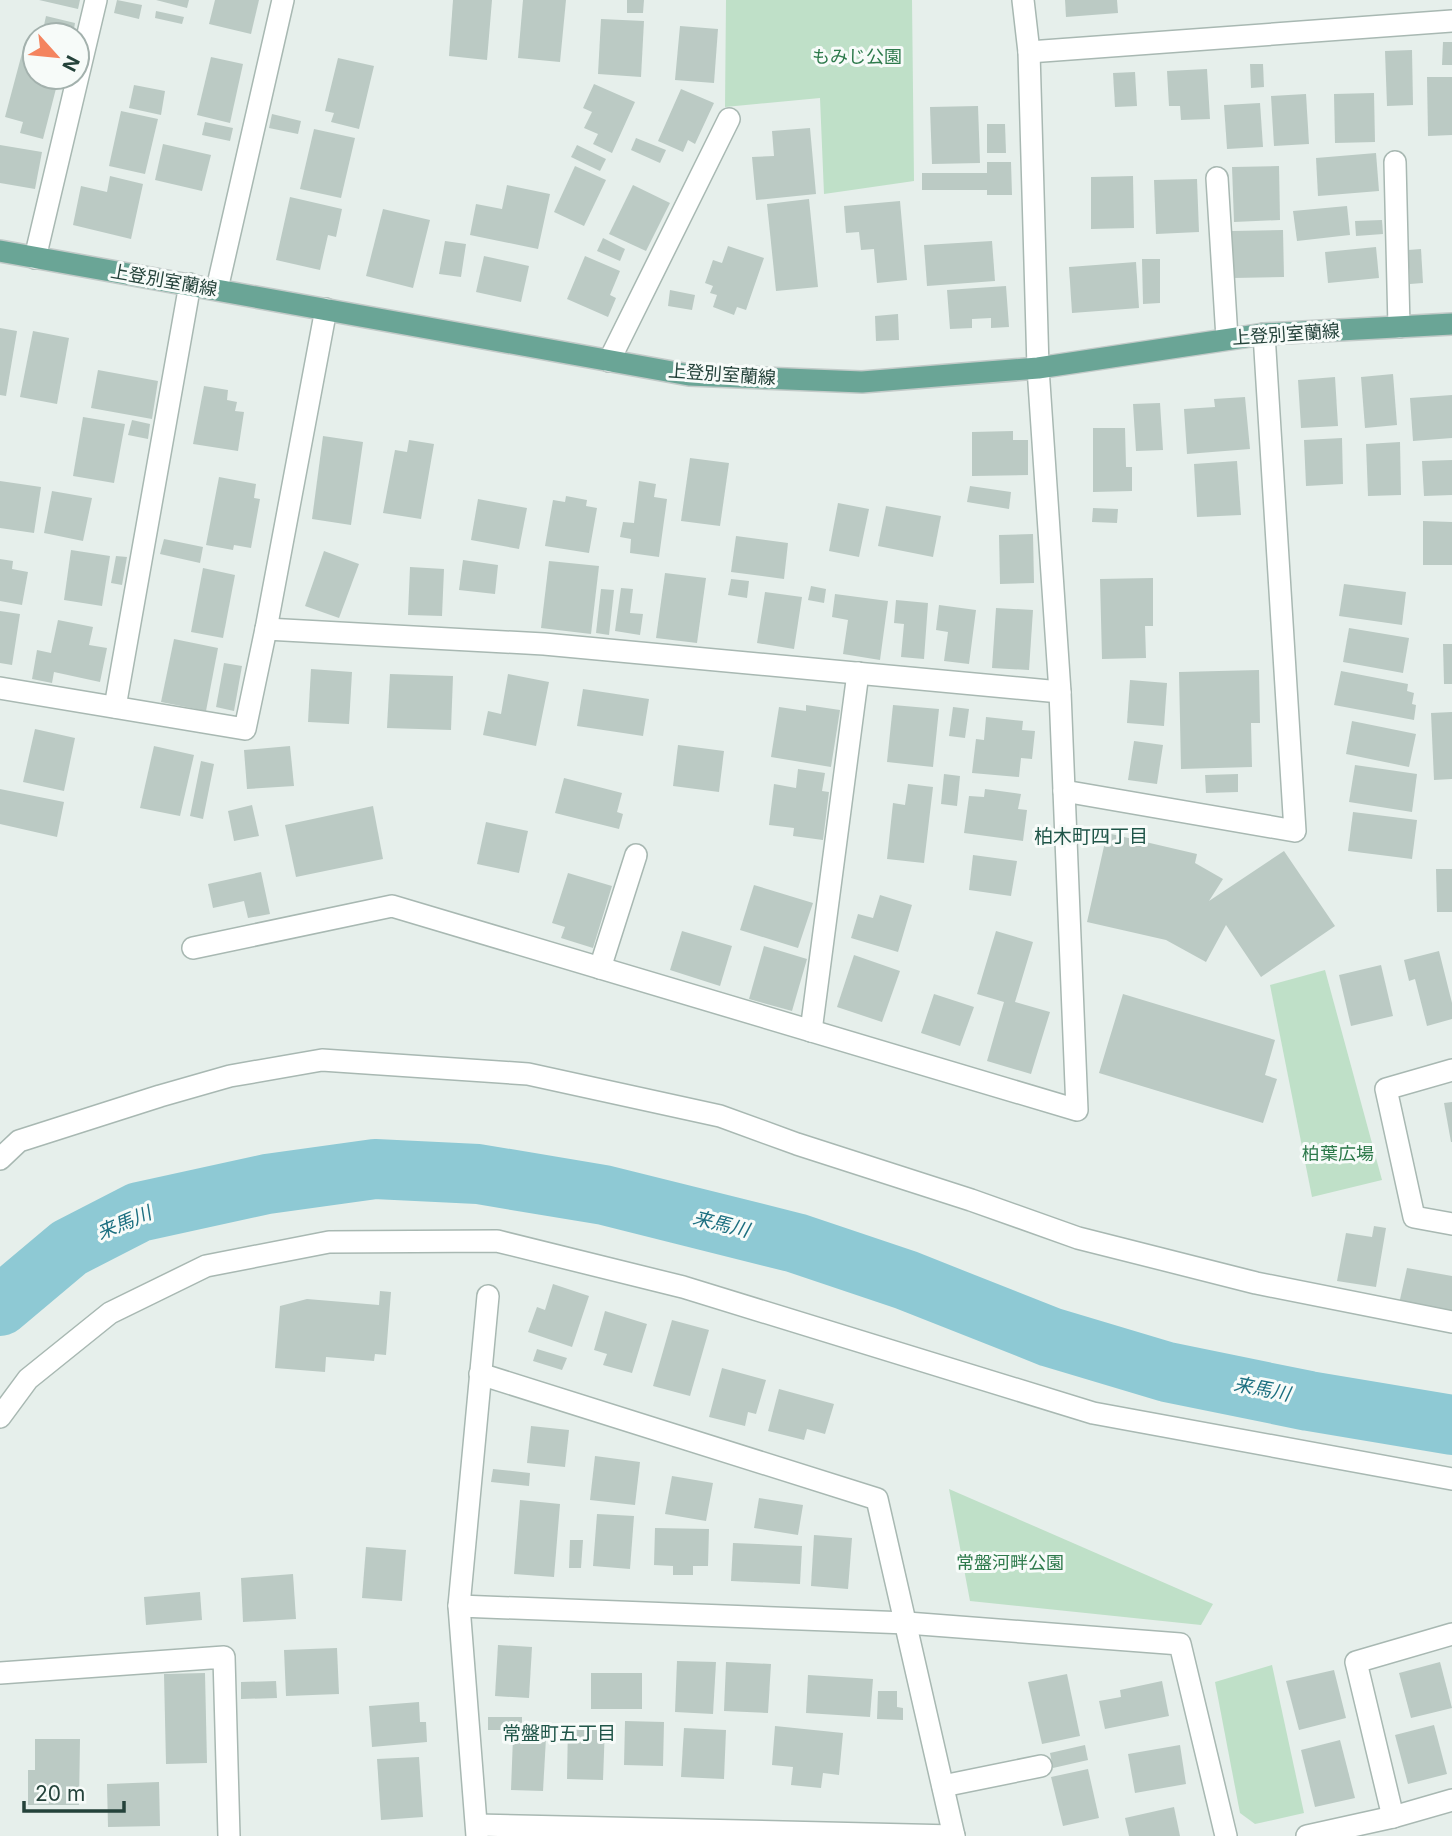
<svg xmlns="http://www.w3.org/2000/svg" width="1452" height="1836" font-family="Inter,'Noto Sans JP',sans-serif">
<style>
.green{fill:#bfe0c8}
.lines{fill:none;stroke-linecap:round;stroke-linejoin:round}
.river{stroke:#8ec9d4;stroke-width:60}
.building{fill:#bbcac4}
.minor-casing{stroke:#a8b8b2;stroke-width:24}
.major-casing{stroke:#c2cac8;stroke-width:24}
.minor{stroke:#fff;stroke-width:21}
.major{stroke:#6aa596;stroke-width:21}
.labels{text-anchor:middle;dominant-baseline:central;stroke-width:6;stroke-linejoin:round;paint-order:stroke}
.park-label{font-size:18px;fill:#2d7a4b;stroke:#f7fbf9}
.street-label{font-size:18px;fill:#24423a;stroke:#f7fbf9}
.neighbourhood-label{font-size:19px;fill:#1f5548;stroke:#f7fbf9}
.water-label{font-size:19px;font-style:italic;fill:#1c6f80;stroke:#f7fbf9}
</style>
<rect width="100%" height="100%" fill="#e6efeb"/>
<g class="green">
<polygon points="726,0 912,0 914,181 824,194 820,98 725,107"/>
<polygon points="1325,970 1382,1180 1312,1197 1270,985"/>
<polygon points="949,1489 1213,1604 1201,1625 970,1601"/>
<polygon points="1272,1665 1304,1813 1255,1824 1240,1813 1215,1682"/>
</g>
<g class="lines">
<polyline class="river" points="0,1306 69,1248 139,1212 267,1184 375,1169 478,1174 604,1195 796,1243 906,1280 1050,1337 1167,1372 1309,1401 1452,1425"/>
</g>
<g class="building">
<polygon points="39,0 80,0 78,9"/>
<polygon points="117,0 142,5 139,19 114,13"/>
<polygon points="156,0 189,0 187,8"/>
<polygon points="215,0 259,0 251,34 209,24"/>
<polygon points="453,0 492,0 487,60 449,56"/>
<polygon points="523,0 566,0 560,62 518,58"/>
<polygon points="627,0 644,0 643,13 627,13"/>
<polygon points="1065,0 1117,0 1118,13 1066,17"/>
<polygon points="156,11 184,17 182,24 155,18"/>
<polygon points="46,16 75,23 73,35 43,30"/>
<polygon points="601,19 644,21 641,77 598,74"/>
<polygon points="680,26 718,29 714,83 675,80"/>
<polygon points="25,42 35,45 35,77 59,77 43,139 20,133 23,122 5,117"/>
<polygon points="1443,42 1452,42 1452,65 1442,65"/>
<polygon points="1412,50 1413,105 1387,106 1385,51"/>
<polygon points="211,57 243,64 230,123 197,115"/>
<polygon points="338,58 374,66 359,129 331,122 334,113 325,111"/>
<polygon points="1250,64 1263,64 1264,87 1251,88"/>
<polygon points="1207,69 1210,119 1181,120 1180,106 1169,106 1167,71"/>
<polygon points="1135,72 1137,106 1115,107 1113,73"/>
<polygon points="1427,77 1452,77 1452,135 1428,136"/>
<polygon points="594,84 635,102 612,153 593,144 598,134 584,128 592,112 583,108"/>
<polygon points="134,85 165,91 161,115 129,108"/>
<polygon points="681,89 714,103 695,144 688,140 683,152 658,141"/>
<polygon points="1374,93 1375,142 1335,143 1334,94"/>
<polygon points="1306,94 1309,144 1274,146 1271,96"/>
<polygon points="1260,103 1263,147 1227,149 1224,105"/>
<polygon points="978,106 980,163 932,164 930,107"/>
<polygon points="121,111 158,119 145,174 109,166"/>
<polygon points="272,114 301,121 298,134 269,128"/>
<polygon points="205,122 233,128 230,141 202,135"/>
<polygon points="987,124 1005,124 1006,153 987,153"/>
<polygon points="810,128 816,194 756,200 752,157 774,156 772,131"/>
<polygon points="314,129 355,138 341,198 300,189"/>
<polygon points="636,138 666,150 660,163 631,150"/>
<polygon points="163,144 211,155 202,191 155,180"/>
<polygon points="0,145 42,152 35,189 0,183"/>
<polygon points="577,145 606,159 600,171 571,157"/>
<polygon points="1376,153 1379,191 1318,196 1316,158"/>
<polygon points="987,162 1011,162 1012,195 987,195 987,190 922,190 922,173 987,173"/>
<polygon points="575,166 606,180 584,226 554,212"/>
<polygon points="1279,166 1280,220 1234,222 1232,167"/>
<polygon points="110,176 143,184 131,239 73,225 81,186 107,192"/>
<polygon points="1133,176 1134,228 1091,229 1091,177"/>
<polygon points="1197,179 1199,232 1156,234 1154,180"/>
<polygon points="507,185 550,194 538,249 470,235 476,204 502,209"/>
<polygon points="633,185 670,203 646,251 609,234"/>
<polygon points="290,197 342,209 336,237 328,235 320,270 276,260"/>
<polygon points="809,199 818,287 776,291 767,204"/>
<polygon points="900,201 907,280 877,283 874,249 861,250 859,232 846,233 844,206"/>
<polygon points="1347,206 1350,235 1297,241 1293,211"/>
<polygon points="383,209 430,220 413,288 366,276"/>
<polygon points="1382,220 1383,234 1356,236 1355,221"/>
<polygon points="1283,230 1284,277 1233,278 1232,231"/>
<polygon points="603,238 625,249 620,261 597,251"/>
<polygon points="445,241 466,244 461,277 439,274"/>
<polygon points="992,241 995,281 927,286 924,245"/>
<polygon points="728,246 764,258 746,310 737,307 734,315 713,307 717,295 710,293 713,286 705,283 713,260 722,263"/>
<polygon points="1376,247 1379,278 1328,283 1325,252"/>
<polygon points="1421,249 1423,283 1410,284 1408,250"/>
<polygon points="484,256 529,266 521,302 476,292"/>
<polygon points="585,256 620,271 610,295 616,298 608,317 567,299"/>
<polygon points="1142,259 1160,259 1160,303 1143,304"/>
<polygon points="1136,262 1139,308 1072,313 1069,267"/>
<polygon points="1006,286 1009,327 991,328 991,318 972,319 972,328 950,329 947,290"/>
<polygon points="670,290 695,295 692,310 668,306"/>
<polygon points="898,314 899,340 876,341 875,316"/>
<polygon points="0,328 17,331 6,396 0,395"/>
<polygon points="33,331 69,338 57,404 20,397"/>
<polygon points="98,370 158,381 152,419 91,408"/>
<polygon points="1393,374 1397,425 1365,428 1361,377"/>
<polygon points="1335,377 1338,426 1301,428 1298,380"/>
<polygon points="204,386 228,390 227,400 237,402 235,411 244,412 238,451 193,444"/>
<polygon points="1452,395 1452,438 1413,441 1410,398"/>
<polygon points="1245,397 1250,449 1187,454 1184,409 1215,407 1214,399"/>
<polygon points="1160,403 1163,450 1136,451 1133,404"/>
<polygon points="83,417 125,424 114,483 73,476"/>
<polygon points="132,420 150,424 148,439 128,435"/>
<polygon points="1093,428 1125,428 1126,467 1132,467 1132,491 1093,492"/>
<polygon points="1013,431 1013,440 1028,440 1028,475 972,476 972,432"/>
<polygon points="323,436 363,442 351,525 312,519"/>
<polygon points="1342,438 1343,484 1306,486 1304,440"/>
<polygon points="409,440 434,444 421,519 383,513 395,450 407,452"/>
<polygon points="1400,442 1401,495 1368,496 1366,444"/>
<polygon points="690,458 729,463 720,526 681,521"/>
<polygon points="1452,460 1452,495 1424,496 1422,461"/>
<polygon points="1237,461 1241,515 1197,517 1194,464"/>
<polygon points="219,477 256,484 254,498 260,499 251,548 234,545 233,550 206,545"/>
<polygon points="0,481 41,487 34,533 0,528"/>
<polygon points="639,481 656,484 654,497 667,499 659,557 630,553 631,539 620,537 623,522 634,523"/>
<polygon points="970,486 1011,492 1009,509 967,502"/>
<polygon points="52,491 92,498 83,541 44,533"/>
<polygon points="566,496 587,500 586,506 597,508 589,553 545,546 553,500 565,502"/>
<polygon points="478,499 527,508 519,549 471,540"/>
<polygon points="838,503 869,509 859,557 829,551"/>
<polygon points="886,506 941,516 933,557 878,546"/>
<polygon points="1093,508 1118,509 1117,523 1092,522"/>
<polygon points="1423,521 1452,522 1452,565 1423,565"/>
<polygon points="1033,534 1034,583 1000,584 999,535"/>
<polygon points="736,536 788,543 784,579 731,572"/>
<polygon points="164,539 203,547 200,563 160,554"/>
<polygon points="71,550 110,556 102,606 64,600"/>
<polygon points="324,551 359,564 339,618 305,606"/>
<polygon points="116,556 127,557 122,585 111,583"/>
<polygon points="0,559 13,561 12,569 28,572 22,605 0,601"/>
<polygon points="463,560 498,565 495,594 459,590"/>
<polygon points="549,561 599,566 591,634 541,628"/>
<polygon points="410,567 444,569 442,616 408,615"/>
<polygon points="203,568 235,575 223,638 191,632"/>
<polygon points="665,573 706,578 697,643 656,638"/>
<polygon points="1153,578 1153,626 1145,626 1146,658 1102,659 1100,579"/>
<polygon points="731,579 749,581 747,598 728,595"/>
<polygon points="1344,584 1406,592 1402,625 1339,616"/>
<polygon points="811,586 826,589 824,603 808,600"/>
<polygon points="621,588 633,589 630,613 643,614 640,635 615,631"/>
<polygon points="601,589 614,590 609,635 596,633"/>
<polygon points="765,592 802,597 794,649 757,643"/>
<polygon points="835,594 888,601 880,660 843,654 848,620 832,617"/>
<polygon points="896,600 928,603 924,659 901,657 904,624 894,623"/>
<polygon points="939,605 976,610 969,664 944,661 948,632 936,630"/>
<polygon points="996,608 1033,610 1029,670 992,668"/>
<polygon points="0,611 20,614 12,665 0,663"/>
<polygon points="58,620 93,627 89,645 107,648 100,682 54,672 52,683 32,679 37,650 51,653"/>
<polygon points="1349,628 1409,638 1403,673 1343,662"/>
<polygon points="174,639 218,648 206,711 161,702"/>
<polygon points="1443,644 1452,644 1452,684 1444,684"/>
<polygon points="224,663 242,666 234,711 216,707"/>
<polygon points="311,669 352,672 349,724 308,722"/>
<polygon points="1259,670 1260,723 1251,723 1252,767 1181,769 1179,672"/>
<polygon points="1341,671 1408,684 1407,691 1414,693 1412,704 1416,705 1414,720 1334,705"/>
<polygon points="390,674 453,676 451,730 387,728"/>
<polygon points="508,674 549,682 536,746 483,735 488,711 501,714"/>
<polygon points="1130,680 1167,683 1164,726 1127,723"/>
<polygon points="583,689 649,699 643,736 577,726"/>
<polygon points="806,705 840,710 831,767 771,757 779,707 806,711"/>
<polygon points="893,705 939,709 933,767 887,762"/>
<polygon points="953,707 969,709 965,738 949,736"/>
<polygon points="1452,712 1452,779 1434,780 1431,713"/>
<polygon points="986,717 1023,721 1022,730 1035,731 1032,759 1021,758 1019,777 972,773 976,739 984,740"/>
<polygon points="1352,721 1416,734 1409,767 1346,754"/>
<polygon points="35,729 75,738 64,791 23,782"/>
<polygon points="1134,741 1163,745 1157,784 1128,780"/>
<polygon points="678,745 724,751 719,792 673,786"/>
<polygon points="154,746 194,755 180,816 140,808"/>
<polygon points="290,746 294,786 247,789 244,750"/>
<polygon points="201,761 214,764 203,819 190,816"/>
<polygon points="1355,765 1417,774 1412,812 1349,802"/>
<polygon points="798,769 825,773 822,791 829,792 823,840 793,836 794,828 769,825 774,784 796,788"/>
<polygon points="944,774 960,776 957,806 941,804"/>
<polygon points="1238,774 1238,792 1206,793 1205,775"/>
<polygon points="564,778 622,793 617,812 623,814 619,829 555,813"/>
<polygon points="908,784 933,787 924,863 887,859 893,803 905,805"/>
<polygon points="0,789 64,802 57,837 0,824"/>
<polygon points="985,789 1021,794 1018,809 1027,810 1023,841 964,833 969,796 984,797"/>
<polygon points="252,805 259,836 234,841 228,811"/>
<polygon points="373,806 383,859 296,877 285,825"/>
<polygon points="1353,812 1417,820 1412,859 1348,851"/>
<polygon points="486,822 528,831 519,873 477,864"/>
<polygon points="1107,833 1197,854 1195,863 1223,879 1209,901 1284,851 1335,926 1261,977 1226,925 1206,962 1166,940 1087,922"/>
<polygon points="973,855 1017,861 1011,896 969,890"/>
<polygon points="1436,869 1452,869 1452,912 1437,912"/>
<polygon points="261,872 270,914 248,918 244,901 213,908 208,884"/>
<polygon points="568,873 612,886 593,948 561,938 565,927 552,923"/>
<polygon points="754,885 813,903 798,948 740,930"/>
<polygon points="880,895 912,905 898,952 851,938 858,914 873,918"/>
<polygon points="682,931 732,946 720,986 670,970"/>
<polygon points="996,931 1033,942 1015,1002 1050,1012 1031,1074 987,1061 1004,1002 977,994"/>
<polygon points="764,946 807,959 792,1011 749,999"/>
<polygon points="1439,951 1452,1003 1452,1019 1427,1026 1415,979 1409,981 1404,960"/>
<polygon points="854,955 900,971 882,1022 837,1007"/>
<polygon points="1381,965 1393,1016 1351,1026 1339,975"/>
<polygon points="934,994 974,1007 960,1046 921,1033"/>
<polygon points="1123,994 1275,1040 1265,1075 1277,1079 1263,1123 1099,1073"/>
<polygon points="1452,1102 1452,1142 1451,1142 1444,1103"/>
<polygon points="1374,1226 1386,1228 1376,1287 1337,1281 1346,1233 1372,1237"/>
<polygon points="1407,1268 1452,1276 1452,1314 1399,1304"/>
<polygon points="553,1284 589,1296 572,1347 528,1332 537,1307 545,1310"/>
<polygon points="380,1291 391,1292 386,1355 375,1354 374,1361 326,1357 325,1372 275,1368 280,1306 307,1299 379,1305"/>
<polygon points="605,1311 647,1324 632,1373 603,1365 607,1354 594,1350"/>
<polygon points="672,1320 709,1330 690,1396 653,1386"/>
<polygon points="537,1349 567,1358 562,1370 533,1361"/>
<polygon points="722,1368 766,1380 756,1414 748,1412 745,1426 709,1417"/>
<polygon points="779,1389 834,1404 825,1434 807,1429 804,1440 768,1431"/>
<polygon points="531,1426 569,1430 565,1467 527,1463"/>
<polygon points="595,1456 640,1462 635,1505 590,1500"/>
<polygon points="493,1469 530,1473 529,1486 491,1482"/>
<polygon points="672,1476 713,1483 706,1521 665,1514"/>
<polygon points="759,1498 803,1505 798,1535 754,1528"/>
<polygon points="520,1500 560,1504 554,1577 514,1574"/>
<polygon points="597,1514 634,1516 630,1569 593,1566"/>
<polygon points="655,1528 709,1529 708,1566 693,1566 693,1575 673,1575 673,1566 654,1565"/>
<polygon points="814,1535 852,1538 848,1589 811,1586"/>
<polygon points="570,1540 583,1540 581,1568 569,1568"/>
<polygon points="733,1543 802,1546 800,1584 731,1581"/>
<polygon points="366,1547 406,1550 402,1601 362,1598"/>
<polygon points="293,1574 296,1619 243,1622 241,1578"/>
<polygon points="200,1592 202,1620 146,1625 144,1597"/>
<polygon points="498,1645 532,1647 529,1698 495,1696"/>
<polygon points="337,1648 339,1694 286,1696 284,1650"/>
<polygon points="677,1661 716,1662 713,1714 675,1712"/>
<polygon points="726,1662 771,1664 768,1713 724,1711"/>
<polygon points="1440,1662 1452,1708 1411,1718 1399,1673"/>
<polygon points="1334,1670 1346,1718 1299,1730 1286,1681"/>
<polygon points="205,1673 207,1763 166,1764 164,1674"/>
<rect x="591" y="1673" width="51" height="36"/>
<polygon points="1067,1674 1080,1736 1042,1744 1028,1682"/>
<polygon points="808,1675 873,1679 870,1717 806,1713"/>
<polygon points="276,1681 277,1698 241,1699 241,1682"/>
<polygon points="1162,1681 1169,1716 1105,1729 1099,1701 1121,1697 1120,1690"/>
<polygon points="878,1691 897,1691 897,1707 903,1708 903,1720 877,1719"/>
<polygon points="419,1702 420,1722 426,1722 427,1742 372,1747 369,1706"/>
<rect x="488" y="1717" width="34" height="13"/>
<polygon points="625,1721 664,1722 663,1766 624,1765"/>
<polygon points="568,1725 605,1726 603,1780 567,1779"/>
<polygon points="1434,1725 1447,1774 1408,1784 1395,1735"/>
<polygon points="775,1726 843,1733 839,1775 823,1773 821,1788 791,1785 793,1767 772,1765"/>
<polygon points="684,1728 726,1730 724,1779 681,1777"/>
<polygon points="513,1737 546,1738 543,1791 511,1790"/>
<polygon points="35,1739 80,1739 79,1805 28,1805 28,1770 35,1770"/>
<polygon points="1340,1740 1355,1798 1315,1807 1301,1750"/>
<polygon points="1085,1745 1088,1760 1053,1768 1050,1753"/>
<polygon points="1180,1745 1186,1784 1135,1793 1128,1754"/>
<polygon points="419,1757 423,1817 381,1820 377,1759"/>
<polygon points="1088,1769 1099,1818 1063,1826 1051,1777"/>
<polygon points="159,1782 160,1826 108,1827 107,1784"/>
<polygon points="1174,1807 1180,1836 1129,1836 1125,1818"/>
</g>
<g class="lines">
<defs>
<g id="minor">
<polyline points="1029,52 1452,21"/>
<polyline points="1395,162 1399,327"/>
<polyline points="1217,178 1227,338"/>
<polyline points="35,258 96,0"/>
<polyline points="217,289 283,0"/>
<polyline points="609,361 729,119"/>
<polyline points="266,629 544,644 1060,692"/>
<polyline points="0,688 245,729 266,629 326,309"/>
<polyline points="115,707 190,284"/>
<polyline points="1064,791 1295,831 1264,334"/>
<polyline points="193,948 392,906 1077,1110 1060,692 1038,368 1029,52 1023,0"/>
<polyline points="600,968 636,855"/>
<polyline points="811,1031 858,673"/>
<polyline points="1452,1070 1386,1089 1414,1217 1452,1224"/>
<polyline points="0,1159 19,1141 160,1096 230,1076 322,1060 528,1074 720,1116 797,1144 971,1200 1078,1238 1256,1283 1452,1322"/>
<polyline points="480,1374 877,1499 954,1836"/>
<polyline points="0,1417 28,1379 110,1313 206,1266 329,1242 497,1241 683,1287 1093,1413 1452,1479"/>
<polyline points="459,1606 907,1623 1180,1644 1226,1836"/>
<polyline points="0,1673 224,1657 229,1836"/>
<polyline points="943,1786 1041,1766"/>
<polyline points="1393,1817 1356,1662 1452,1634"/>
<polyline points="477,1825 954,1836"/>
<polyline points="477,1836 459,1606 488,1296"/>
<polyline points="1307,1836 1393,1817 1452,1800"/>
</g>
<polyline id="major" points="0,251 689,375 862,382 1038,368 1264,334 1452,324"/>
</defs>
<use href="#minor" class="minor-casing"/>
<use href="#major" class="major-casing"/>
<use href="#minor" class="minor"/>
<use href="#major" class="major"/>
</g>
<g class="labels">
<g class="park-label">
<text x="857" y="56">もみじ公園</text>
<text x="1338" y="1153">柏葉広場</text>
<text x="1010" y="1562">常盤河畔公園</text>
</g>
<g class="street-label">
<text transform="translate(164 280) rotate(10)">上登別室蘭線</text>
<text transform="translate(1286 334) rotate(-4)">上登別室蘭線</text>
<text transform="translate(722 374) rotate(4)">上登別室蘭線</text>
</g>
<g class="neighbourhood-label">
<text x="1091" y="836">柏木町四丁目</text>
<text x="559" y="1733">常盤町五丁目</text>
</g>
<g class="water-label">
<text transform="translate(124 1223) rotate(-23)">来馬川</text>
<text transform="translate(721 1224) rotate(14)">来馬川</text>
<text transform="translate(1262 1389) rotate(11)">来馬川</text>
</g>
</g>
<g transform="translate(56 56) rotate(117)"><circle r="33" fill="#f7fbf9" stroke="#a3b1ad" stroke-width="2"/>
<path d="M0-5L12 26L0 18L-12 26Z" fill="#f4845f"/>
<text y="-10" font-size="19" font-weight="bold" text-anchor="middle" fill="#24423a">N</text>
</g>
<path d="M24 1801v10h100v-10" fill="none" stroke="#24423a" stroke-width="3.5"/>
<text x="35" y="1801" font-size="21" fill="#24423a" stroke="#f7fbf9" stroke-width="5" paint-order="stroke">20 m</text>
</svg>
